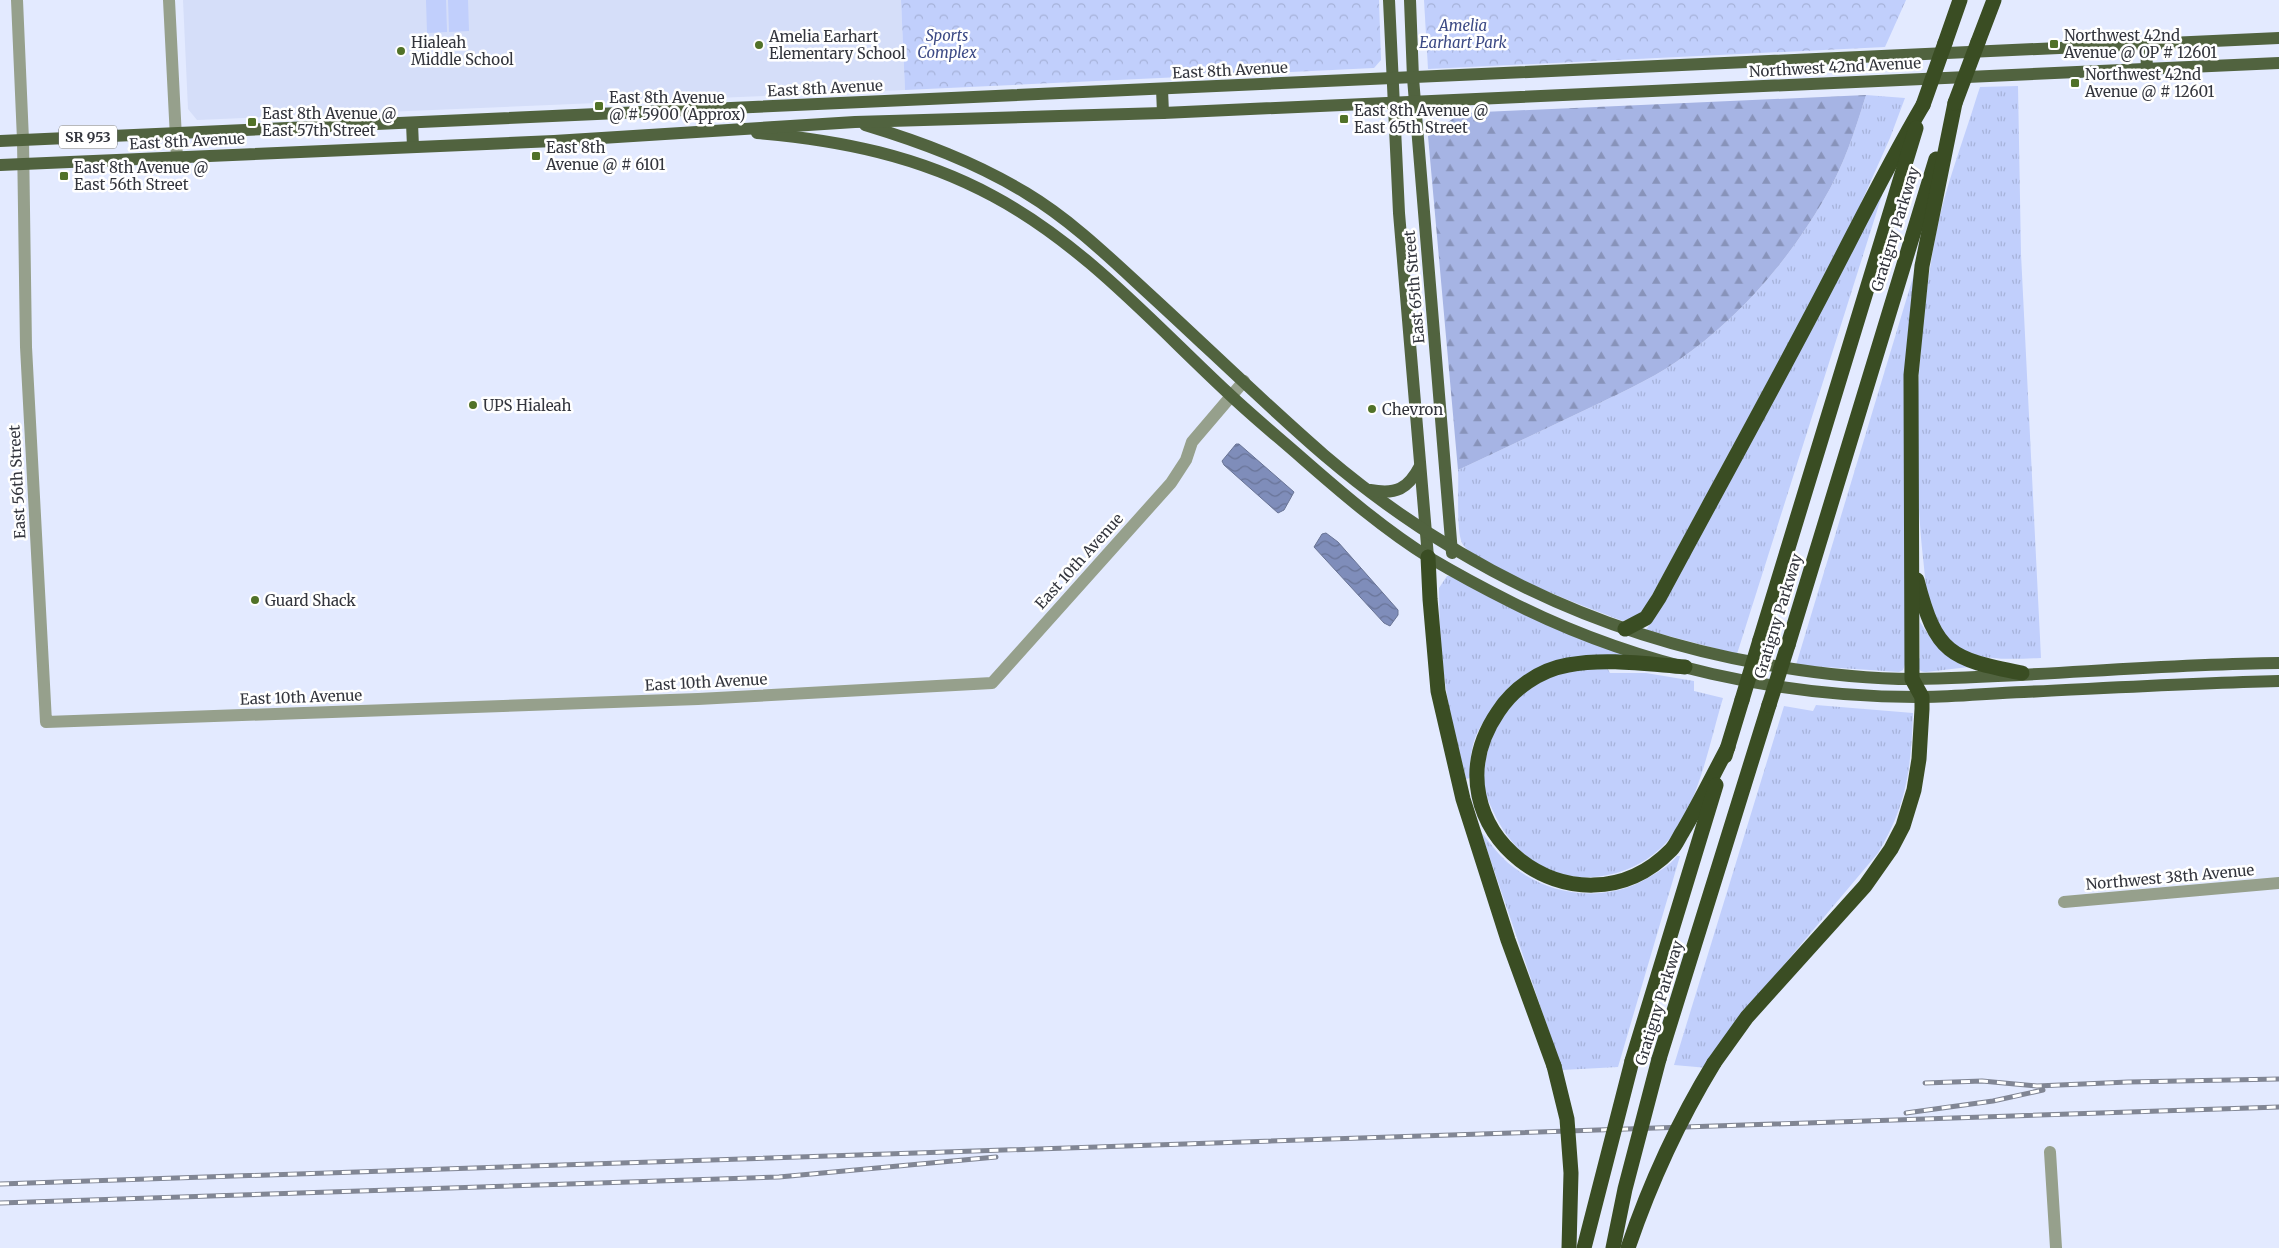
<svg xmlns="http://www.w3.org/2000/svg" width="2279" height="1248" font-family="Merriweather,serif">
<style>
.built{fill:#d5def9}
.grass{fill:url(#grass-tufts)}
.forest{fill:url(#forest-firs)}
.park{fill:url(#park-crowns)}
.pitch{fill:#c1cffc}
.water{fill:url(#water-waves);stroke:#687394}
.lines{fill:none;stroke-linecap:round;stroke-linejoin:round}
.minor{stroke:#96a08c;stroke-width:12}
.major{stroke:#51633f;stroke-width:12}
.highway{stroke:#3a4d23;stroke-width:15}
.rail-casing{stroke:#818694;stroke-width:5}
.rail{stroke:#fff;stroke-width:3;stroke-dasharray:9;stroke-linecap:butt}
.highway-bridge{stroke:#3a4d23;stroke-width:15}
.poi-dot{fill:#517228;stroke:#fff;stroke-width:2}
.labels{text-anchor:middle;dominant-baseline:central;stroke-width:5;stroke-linejoin:round;paint-order:stroke}
.shield{fill:#fff;stroke:#707277;stroke-width:1}
.shield-label{font-size:14px;font-weight:bold;fill:#33353d}
.park-label{font-size:15px;font-style:italic;fill:#3c4a85;stroke:#fff}
.poi-label{font-size:15px;fill:#33353d;stroke:#fff;text-anchor:start}
.street-label{font-size:15px;fill:#33353d;stroke:#fff}
</style>
<defs>
<pattern id="grass-tufts" width="24" height="20" patternUnits="userSpaceOnUse" patternTransform="scale(1.25)"><rect width="24" height="20" fill="#c1cffc"/><path d="M3 7l-1-3M5 7V3M7 7l1-3M15 17l-1-3M17 17v-4M19 17l1-3" fill="none" stroke="#a6b2d9"/></pattern>
<pattern id="forest-firs" width="22" height="20" patternUnits="userSpaceOnUse" patternTransform="scale(1.25)"><rect width="22" height="20" fill="#a6b4e4"/><path d="M5 1l3.5 6h-7zM16 11l3.5 6h-7z" fill="#8893ba"/></pattern>
<pattern id="park-crowns" width="20" height="18" patternUnits="userSpaceOnUse" patternTransform="scale(1.25)"><rect width="20" height="18" fill="#c1cffc"/><path d="M2 6a3 3 0 1 1 6 0M12 15a3 3 0 1 1 6 0" fill="none" stroke="#a6b2d9"/></pattern>
<pattern id="water-waves" width="16" height="10" patternUnits="userSpaceOnUse" patternTransform="scale(1.25)"><rect width="16" height="10" fill="#7f8dba"/><path d="M0 5q4-4 8 0t8 0" fill="none" stroke="#697498"/></pattern>
</defs>
<rect width="100%" height="100%" fill="#e3eaff"/>
<polygon class="built" points="183,0 901,0 905,90 197,120 188,109"/>
<g class="grass">
<path d="M 2018,86 L 2021,254 L 2041,658 C 2007,659 1963,664 1940,631 C 1926,610 1926,583 1923,558 C 1912,455 1916,336 1936,234 C 1945,187 1963,142 1977,96 L 1980,87 Z"/>
<path d="M 1866,95 L 1905,98 L 1890,138 L 1845,239 L 1642,614 L 1623,621 C 1596,611 1473,566 1462,543 C 1456,530 1459,487 1458,470 C 1501,450 1543,430 1585,410 C 1616,395 1648,381 1676,362 C 1737,320 1786,264 1823,201 C 1843,168 1855,131 1866,95 Z"/>
<polygon points="1883,192 1737,654 1646,630 1656,615"/>
<polygon points="1914,274 1907,659 1903,670 1899,672 1796,665"/>
<path d="M 1447,576 L 1450,576 L 1625,655 C 1611,656 1587,655 1575,659 C 1561,664 1548,676 1535,684 C 1492,711 1469,720 1470,778 L 1466,779 L 1450,714 L 1440,650 L 1439,588 Z"/>
<path d="M 1920,622 C 1936,647 1943,653 1969,667 L 1926,672 C 1917,672 1918,666 1918,659 L 1920,658 Z"/>
<path d="M 1606,666 L 1610,673 L 1646,673 L 1694,681 L 1694,691 L 1723,698 C 1710,741 1700,797 1674,833 C 1660,853 1636,869 1612,874 C 1559,887 1515,860 1493,811 C 1489,802 1484,793 1484,783 C 1483,753 1494,725 1514,703 C 1519,698 1524,691 1530,687 C 1552,671 1579,669 1606,666 Z"/>
<path d="M 1816,705 L 1913,713 C 1911,768 1907,805 1878,853 L 1750,1005 L 1708,1068 L 1674,1065 L 1784,706 L 1813,711 Z"/>
<path d="M 1481,832 C 1491,844 1500,857 1512,866 C 1550,896 1604,903 1646,879 C 1656,873 1670,866 1677,856 L 1680,856 L 1618,1067 L 1562,1070 Z"/>
</g>
<path class="forest" d="M 1866,95 C 1855,131 1843,168 1823,201 C 1786,264 1737,320 1676,362 C 1648,381 1616,395 1585,410 C 1543,430 1501,450 1458,470 L 1428,136 L 1461,113 Z"/>
<g class="park">
<polygon points="901,0 1379,0 1381,60 1374,68 905,90"/>
<polygon points="1424,0 1906,0 1885,47 1428,69"/>
</g>
<g class="pitch">
<polygon points="426,0 446,0 447,32 427,33"/>
<polygon points="448,0 468,0 469,31 449,32"/>
</g>
<g class="water">
<polygon points="1236,444 1239,444 1294,492 1284,510 1278,513 1224,465 1222,461"/>
<polygon points="1326,533 1338,542 1398,610 1398,615 1390,626 1384,623 1314,547 1322,534"/>
</g>
<g class="lines">
<g class="minor">
<polyline points="17,0 23,140 26,347 46,722 698,699 992,683 1171,483 1186,460 1192,442 1244,381"/>
<polyline points="169,0 177,158"/>
<polyline points="2064,902 2279,883"/>
<polyline points="2050,1152 2056,1248"/>
</g>
<g class="major">
<polyline points="1389,0 1399,213 1428,557"/>
<polyline points="1410,0 1413,78 1452,553"/>
<polyline points="2146,44 2147,69"/>
<polyline points="1162,89 1163,113"/>
<polyline points="412,123 413,147"/>
<path d="M 865,125 C 921,142 975,162 1026,193 C 1071,220 1110,258 1148,293 C 1207,347 1264,403 1324,455 C 1452,564 1597,635 1763,664 C 1813,673 1863,679 1914,679 C 2035,677 2157,664 2279,663"/>
<path d="M 757,133 C 840,140 919,156 993,196 C 1083,244 1153,323 1227,392 C 1251,415 1278,437 1303,459 C 1343,494 1385,530 1430,558 C 1457,574 1485,589 1513,603 C 1638,666 1783,698 1923,697 C 1957,697 1991,693 2024,692 C 2109,688 2194,683 2279,681"/>
<polyline points="0,141 2279,38"/>
<polyline points="0,165 554,141 855,122 1163,113 2279,63"/>
<path d="M 1370,490 C 1396,495 1408,489 1420,466"/>
</g>
<g class="highway">
<polyline points="1978,42 1994,0"/>
<polyline points="1945,43 1960,0"/>
<polyline points="1428,557 1430,599 1438,691 1463,799 1508,940 1554,1066"/>
<path d="M 1917,580 C 1936,654 1950,659 2022,673"/>
<path d="M 1625,629 L 1646,618 L 1659,598 C 1711,501 1764,405 1815,308 C 1851,240 1884,171 1923,105"/>
<polyline points="1760,640 1916,128"/>
<polyline points="1788,645 1936,159"/>
<path d="M 1685,667 C 1646,664 1606,658 1568,665 C 1539,670 1513,689 1498,712 C 1420,827 1577,946 1671,850 C 1676,845 1679,837 1683,831 C 1699,804 1713,775 1728,747"/>
<polyline points="1725,756 1742,700"/>
<polyline points="1659,1059 1769,705"/>
<polyline points="1632,1061 1716,785"/>
<polyline points="1714,1063 1747,1017 1865,886 1891,849 1903,826 1914,790 1919,759 1922,709 1922,697 1912,679 1911,375 1922,266 1955,103"/>
</g>
<defs>
<g id="rail">
<polyline points="1925,1083 1982,1081 2037,1086 2128,1082 2279,1079"/>
<polyline points="1906,1113 1993,1101 2043,1090"/>
<polyline points="0,1184 2279,1107"/>
<polyline points="0,1203 779,1177 996,1157"/>
</g>
</defs>
<use href="#rail" class="rail-casing"/>
<use href="#rail" class="rail"/>
<g class="highway-bridge">
<polyline points="1955,103 1978,42"/>
<polyline points="1923,105 1945,43"/>
<polyline points="1742,700 1760,640"/>
<polyline points="1769,705 1788,645"/>
<polyline points="1554,1066 1567,1119 1571,1173 1569,1248"/>
<polyline points="1584,1248 1632,1061"/>
<polyline points="1613,1248 1625,1189 1659,1059"/>
<path d="M 1628,1248 C 1650,1183 1678,1122 1714,1063"/>
</g>
</g>
<g class="poi-dot">
<rect x="2049" y="39" width="10" height="10" rx="2.5"/>
<circle cx="759" cy="45" r="5"/>
<circle cx="401" cy="51" r="5"/>
<rect x="2070" y="78" width="10" height="10" rx="2.5"/>
<rect x="594" y="101" width="10" height="10" rx="2.5"/>
<rect x="1339" y="114" width="10" height="10" rx="2.5"/>
<rect x="247" y="117" width="10" height="10" rx="2.5"/>
<rect x="531" y="151" width="10" height="10" rx="2.5"/>
<rect x="59" y="171" width="10" height="10" rx="2.5"/>
<circle cx="473" cy="405" r="5"/>
<circle cx="1372" cy="409" r="5"/>
<circle cx="255" cy="600" r="5"/>
</g>
<g class="labels">
<rect class="shield" x="59" y="125.5" width="58" height="23" rx="4"/>
<g class="shield-label">
<text x="88" y="137">SR 953</text>
</g>
<g class="park-label">
<text x="1463" y="25">Amelia<tspan x="1463" dy="17">Earhart Park</tspan></text>
<text x="947" y="35">Sports<tspan x="947" dy="17">Complex</tspan></text>
</g>
<g class="poi-label">
<text x="2064" y="35">Northwest 42nd<tspan x="2064" dy="17">Avenue @ OP # 12601</tspan></text>
<text x="769" y="36">Amelia Earhart<tspan x="769" dy="17">Elementary School</tspan></text>
<text x="411" y="42">Hialeah<tspan x="411" dy="17">Middle School</tspan></text>
<text x="2085" y="74">Northwest 42nd<tspan x="2085" dy="17">Avenue @ # 12601</tspan></text>
<text x="609" y="97">East 8th Avenue<tspan x="609" dy="17">@ # 5900 (Approx)</tspan></text>
<text x="1354" y="110">East 8th Avenue @<tspan x="1354" dy="17">East 65th Street</tspan></text>
<text x="262" y="113">East 8th Avenue @<tspan x="262" dy="17">East 57th Street</tspan></text>
<text x="546" y="147">East 8th<tspan x="546" dy="17">Avenue @ # 6101</tspan></text>
<text x="74" y="167">East 8th Avenue @<tspan x="74" dy="17">East 56th Street</tspan></text>
<text x="483" y="405">UPS Hialeah</text>
<text x="1382" y="409">Chevron</text>
<text x="265" y="600">Guard Shack</text>
</g>
<g class="street-label">
<text transform="translate(1835 67) rotate(-3)">Northwest 42nd Avenue</text>
<text transform="translate(1230 70) rotate(-3)">East 8th Avenue</text>
<text transform="translate(825 88) rotate(-3)">East 8th Avenue</text>
<text transform="translate(187 141) rotate(-3)">East 8th Avenue</text>
<text transform="translate(1895 229) rotate(-73)">Gratigny Parkway</text>
<text transform="translate(1414 287) rotate(-95)">East 65th Street</text>
<text transform="translate(17 482) rotate(-93)">East 56th Street</text>
<text transform="translate(1079 561) rotate(-48)">East 10th Avenue</text>
<text transform="translate(1778 616) rotate(-73)">Gratigny Parkway</text>
<text transform="translate(706 682) rotate(-3)">East 10th Avenue</text>
<text transform="translate(301 697) rotate(-2)">East 10th Avenue</text>
<text transform="translate(2170 877) rotate(-5)">Northwest 38th Avenue</text>
<text transform="translate(1659 1003) rotate(-73)">Gratigny Parkway</text>
</g>
</g>
</svg>
